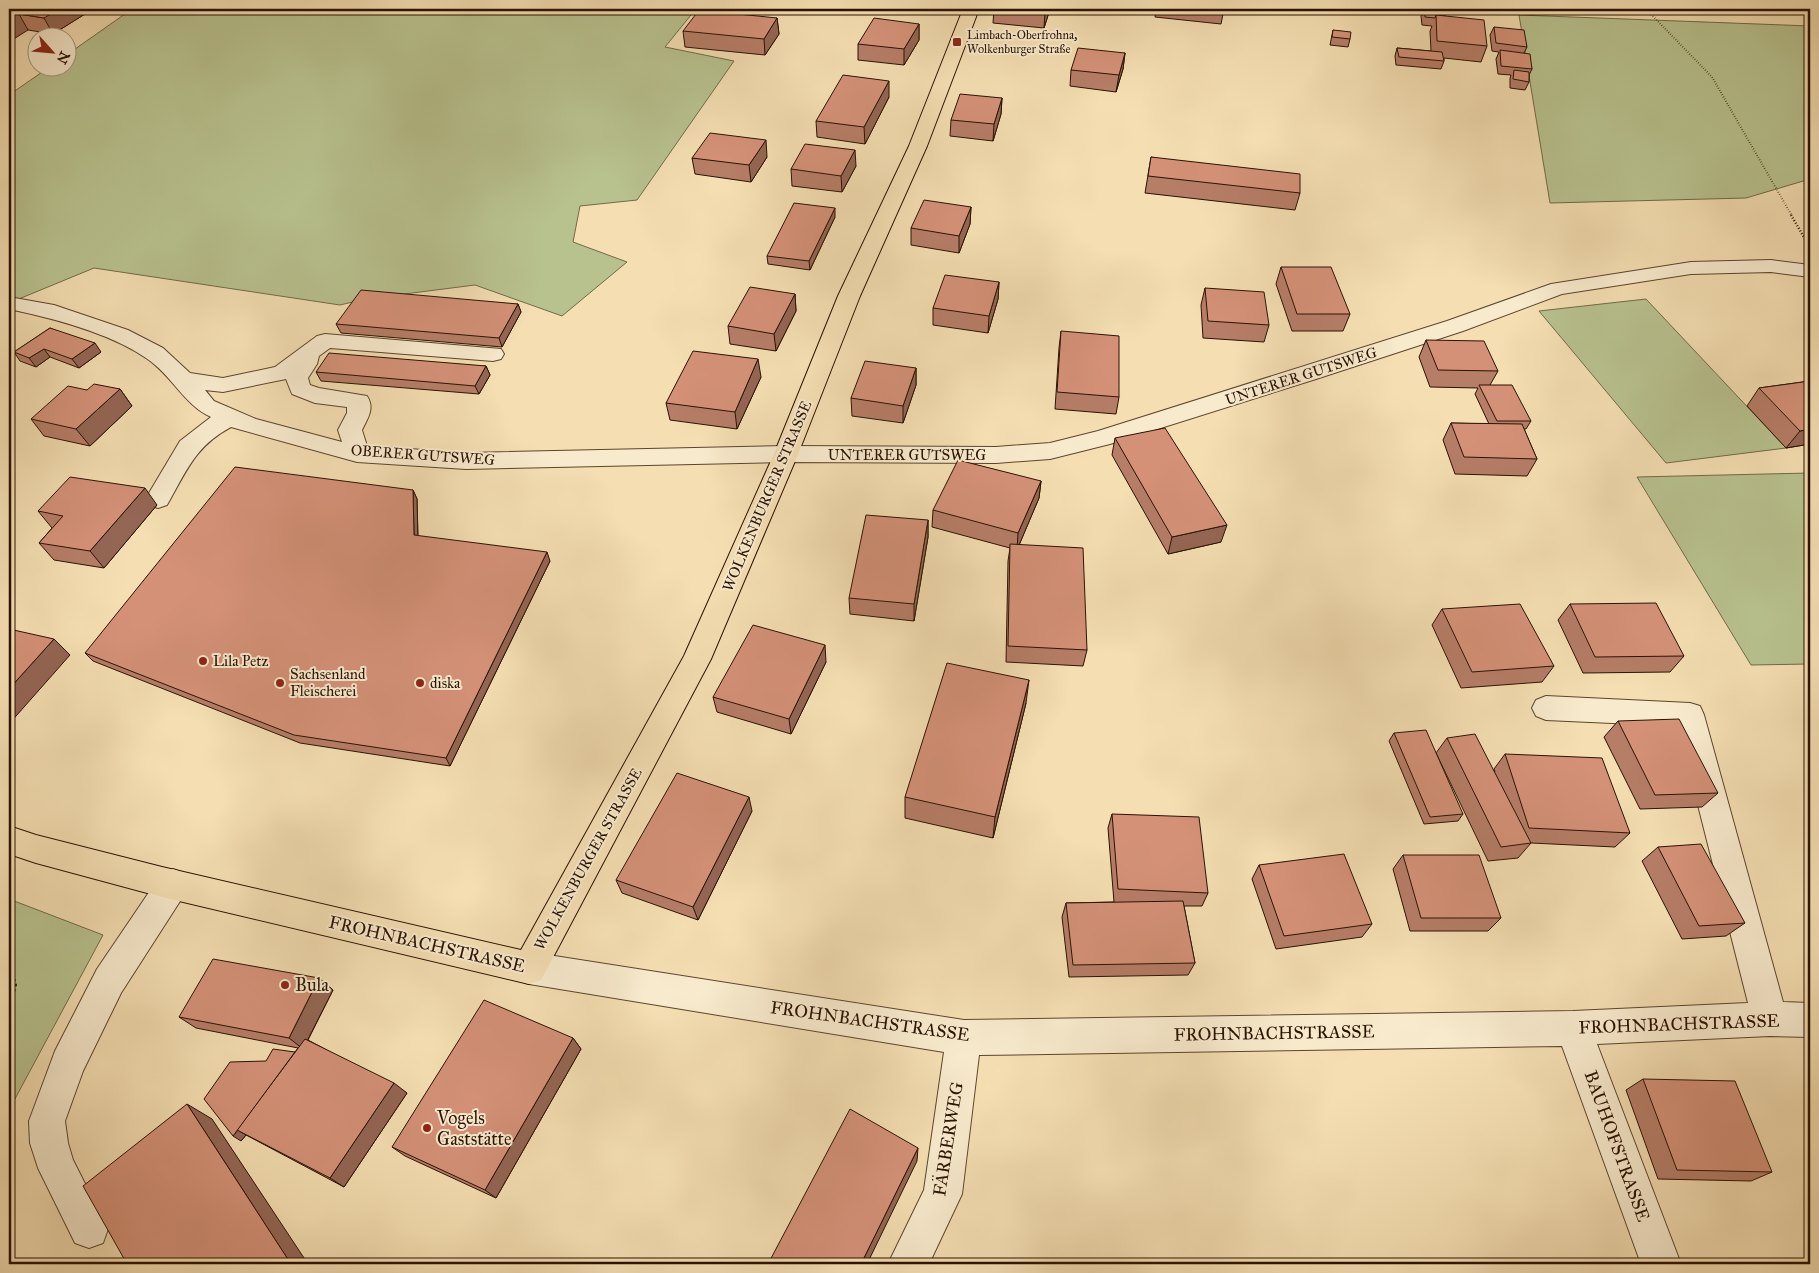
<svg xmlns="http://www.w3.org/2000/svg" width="1819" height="1273" font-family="'IM FELL Great Primer',serif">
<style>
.green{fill:#b8c28f;stroke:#716a48}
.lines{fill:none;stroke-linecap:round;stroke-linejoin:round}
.minor-casing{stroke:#5c452e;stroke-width:2}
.major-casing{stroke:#2a1202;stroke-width:2}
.path-far2{stroke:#2a1202;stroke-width:2;stroke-dasharray:0.5 2;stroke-linecap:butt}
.path-far1{stroke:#2a1202;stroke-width:2.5;stroke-dasharray:1 2;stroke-linecap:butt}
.path{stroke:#2a1202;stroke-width:4;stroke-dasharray:2 3;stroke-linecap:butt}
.minor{fill:#f8eacd;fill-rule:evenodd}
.major{fill:#f4deb2;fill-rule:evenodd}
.wall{fill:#b67d67;stroke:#2a1202}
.shaded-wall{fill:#946654;stroke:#2a1202}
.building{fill:#d49178;stroke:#2a1202}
.poi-dot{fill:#8f2418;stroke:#f8eacd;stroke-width:2}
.labels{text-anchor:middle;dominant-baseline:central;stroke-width:4;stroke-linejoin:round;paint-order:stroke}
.far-poi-label{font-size:12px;fill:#2a1202;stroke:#f8eacd;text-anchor:start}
.street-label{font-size:15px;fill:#2a1202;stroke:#f8eacd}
.poi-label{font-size:15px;fill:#2a1202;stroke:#f8eacd;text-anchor:start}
.near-street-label{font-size:18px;fill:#2a1202;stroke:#f8eacd}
.near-poi-label{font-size:18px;fill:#2a1202;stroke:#f8eacd;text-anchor:start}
</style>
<rect width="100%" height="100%" fill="#f4deb2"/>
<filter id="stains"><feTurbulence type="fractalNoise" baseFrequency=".004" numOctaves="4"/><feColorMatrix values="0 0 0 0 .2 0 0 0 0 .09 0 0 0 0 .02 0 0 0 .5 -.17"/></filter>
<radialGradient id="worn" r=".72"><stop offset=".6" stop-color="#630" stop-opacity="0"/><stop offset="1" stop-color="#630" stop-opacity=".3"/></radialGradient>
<g class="green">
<polygon points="132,9 804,9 771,13 695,10 665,47 734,61 637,200 580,206 573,242 627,262 562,316 475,285 365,299 340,305 94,268 9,303 9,95 48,68 68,68 68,54"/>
<polygon points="1519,15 1810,26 1810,179 1746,198 1550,203"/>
<polygon points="1646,299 1786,448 1666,463 1539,311"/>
<polygon points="1810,473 1810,664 1751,665 1637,477"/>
<polygon points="9,899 103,935 9,1110"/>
</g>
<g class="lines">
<defs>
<g id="minor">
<path d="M 1771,260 L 1810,265 L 1810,277 L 1771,272 L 1691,274 L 1562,294 L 1463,331 L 1316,379 L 1110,444 L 1050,459 L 996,463 L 786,462 L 466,469 L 357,462 L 231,427 C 195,446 186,472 167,505 L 158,508 L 149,505 L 146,499 L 149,493 L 180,441 L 211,417 C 184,405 171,374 146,358 C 110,333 52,318 9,309 L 9,297 L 54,305 L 128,330 L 163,348 L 190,373 L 223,378 L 275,367 L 317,336 L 325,334 L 501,349 L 504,354 L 501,359 L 493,361 L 330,348 L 319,356 L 317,364 L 308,378 L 310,385 L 319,388 L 367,396 C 375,408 368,418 362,430 L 367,446 L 466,453 L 786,446 L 996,447 L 1050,443 L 1098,431 L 1447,321 L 1551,284 L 1691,262 ZM 286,379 L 292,394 L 315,403 L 347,407 L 347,413 L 338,430 L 342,442 L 256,419 L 214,401 L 205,390 L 223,392 Z"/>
<polygon points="1546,696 1690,703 1700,706 1704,715 1783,1002 1810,1003 1810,1037 1770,1036 1597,1044 1681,1264 1641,1264 1562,1046 979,1055 962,1194 929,1264 888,1264 924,1190 944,1052 529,984 517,980 512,968 517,956 529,952 964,1020 1573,1011 1748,1003 1678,726 1546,720 1536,716 1532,708 1536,700"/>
<polygon points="173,869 184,873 189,884 184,895 121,993 83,1071 65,1121 68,1143 73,1160 108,1229 103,1243 89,1248 75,1243 38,1168 30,1143 29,1121 55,1051 97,969 162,873"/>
</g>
<polygon id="major" points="963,9 979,9 927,146 860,296 798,454 711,659 541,980 529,984 162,897 36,863 9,854 9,826 36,835 162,867 521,950 684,656 774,454 838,296 909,146"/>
</defs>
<use href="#minor" class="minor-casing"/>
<use href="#major" class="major-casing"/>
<polyline class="path-far2" points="1646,9 1712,77 1792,216"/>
<polyline class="path-far1" points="1791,215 1805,239"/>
<polyline class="path" points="9,965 15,985 9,1007"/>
<use href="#minor" class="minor"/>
<use href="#major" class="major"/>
</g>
<g class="wall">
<polygon points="9,9 93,9 53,34 28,30"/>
<polygon points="994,9 1050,9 1044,28 993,23"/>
<polygon points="1156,9 1224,9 1221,24 1155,17"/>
<polygon points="1334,9 1348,9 1347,13 1333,12"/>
<polygon points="1424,9 1445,16 1487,46 1481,62 1444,58 1444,61 1441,69 1396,65 1395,56 1397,48 1431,51 1430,31 1432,26 1422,25 1421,16"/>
<polygon points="777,18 779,34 765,55 685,47 683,31"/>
<polygon points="919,24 919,40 904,65 858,60 858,44"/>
<polygon points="1494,27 1527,47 1524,53 1532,69 1529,75 1529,82 1525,90 1510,88 1510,78 1511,75 1498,74 1496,59 1499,52 1492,51 1490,35"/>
<polygon points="1333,30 1350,39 1348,47 1330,45"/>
<polygon points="1125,53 1123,69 1116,92 1070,86 1071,70"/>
<polygon points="889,97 865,144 817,137 816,121"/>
<polygon points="1002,98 1001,114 993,141 950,136 951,120"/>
<polygon points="767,157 751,182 695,174 692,158"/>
<polygon points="1151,157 1300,193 1295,210 1145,193"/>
<polygon points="856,166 842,192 792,186 791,169"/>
<polygon points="971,207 970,224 959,253 911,245 911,228"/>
<polygon points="835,217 810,270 768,264 767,256"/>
<polygon points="1281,267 1350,314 1343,331 1292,331 1276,284"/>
<polygon points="999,282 998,299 988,333 933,325 933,308"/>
<polygon points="1205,288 1269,325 1264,342 1203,338 1201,305"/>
<polygon points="795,294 796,311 776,351 730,344 728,326"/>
<polygon points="518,304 521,312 502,347 341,333 336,324"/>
<polygon points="50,328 101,352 79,368 50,357 36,367 20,361 14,352"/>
<polygon points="1061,331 1119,397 1116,414 1055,409 1059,348"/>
<polygon points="1426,340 1498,371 1490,385 1531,421 1526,429 1524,429 1537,459 1527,476 1455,474 1443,440 1451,423 1489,424 1475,394 1478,388 1430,387 1419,357"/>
<polygon points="486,366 490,375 479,394 321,381 316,372"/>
<polygon points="916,368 916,385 903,423 852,416 851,398"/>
<polygon points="761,377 737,429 670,420 666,403"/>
<polygon points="1810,381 1810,444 1786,448 1747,406 1759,388"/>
<polygon points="120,389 132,406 90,446 44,436 31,419 87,390"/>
<polygon points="1115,438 1221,542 1168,554 1112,455"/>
<polygon points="1041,481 1039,498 1019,545 1087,650 1083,666 1006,662 1008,561 1010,548 932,527 933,510"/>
<polygon points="413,490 417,499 418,536 550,561 450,766 300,743 93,661 85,653"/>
<polygon points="157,505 104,568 54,560 39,543 52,528 38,511"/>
<polygon points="928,520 928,537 914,621 850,614 849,598"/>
<polygon points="1570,604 1684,656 1670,672 1583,673 1558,620"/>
<polygon points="1442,609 1554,666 1542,682 1461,688 1432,625"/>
<polygon points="826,662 791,734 717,712 713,697"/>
<polygon points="1026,703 993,838 905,818 905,797"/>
<polygon points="1618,721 1718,793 1702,807 1640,809 1604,737"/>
<polygon points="1394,733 1463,814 1458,821 1424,824 1389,741"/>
<polygon points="1447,738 1495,772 1494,769 1505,754 1630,833 1615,847 1531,843 1518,858 1488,861 1436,753"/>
<polygon points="752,811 698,920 622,893 616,880"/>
<polygon points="1112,814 1208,893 1202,906 1184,906 1195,963 1188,975 1069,977 1062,917 1066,903 1114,902 1108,828"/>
<polygon points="1658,847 1745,923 1726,936 1682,939 1642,861"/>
<polygon points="1403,855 1501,918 1488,931 1410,931 1393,869"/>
<polygon points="1259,865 1372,924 1362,937 1276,949 1252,879"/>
<polygon points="319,978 333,990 308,1040 407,1093 344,1187 246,1135 241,1141 266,1061 295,1052 298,1048 196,1028 179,1017"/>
<polygon points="573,1038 581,1049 496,1198 405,1156 392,1147"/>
<polygon points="1643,1079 1772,1172 1751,1181 1658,1179 1626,1090"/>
</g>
<g class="shaded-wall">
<polygon points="13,9 93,9 53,34 44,18 19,14 28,30 9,42 9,11"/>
<polygon points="1046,9 1050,9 1044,28 1045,12"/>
<polygon points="777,18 779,34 765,55 764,39"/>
<polygon points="919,24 919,40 904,65 904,49"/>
<polygon points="1125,53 1123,69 1116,92 1119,75"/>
<polygon points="889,81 889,97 865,144 864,127"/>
<polygon points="1002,98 1001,114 993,141 994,124"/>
<polygon points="766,140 767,157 751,182 749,165"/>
<polygon points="855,150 856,166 842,192 841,176"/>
<polygon points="971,207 970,224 959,253 959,236"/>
<polygon points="835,208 835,217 810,270 809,261"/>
<polygon points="999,282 998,299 988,333 989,316"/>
<polygon points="795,294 796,311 776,351 774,334"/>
<polygon points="518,304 521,312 502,347 499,338"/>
<polygon points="95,343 101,352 79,368 72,359"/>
<polygon points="44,349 50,357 36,367 29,358"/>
<polygon points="758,359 761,377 737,429 735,412"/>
<polygon points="486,366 490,375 479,394 475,386"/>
<polygon points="916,368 916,385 903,423 903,406"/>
<polygon points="120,389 132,406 90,446 76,429"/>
<polygon points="1810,429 1810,444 1786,448 1800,431"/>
<polygon points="1041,481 1039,498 1017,550 1018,533"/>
<polygon points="145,488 157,505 104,568 90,551"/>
<polygon points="413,490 417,499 418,544 414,535"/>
<polygon points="928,520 928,537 914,621 914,604"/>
<polygon points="1227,525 1221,542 1168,554 1172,537"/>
<polygon points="547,552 550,561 450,766 446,758"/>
<polygon points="54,639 70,655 9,724 9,689"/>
<polygon points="825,645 826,662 791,734 789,719"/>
<polygon points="1029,680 1026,703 993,838 995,817"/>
<polygon points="749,797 752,811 698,920 693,907"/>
<polygon points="319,978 333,990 303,1049 289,1038"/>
<polygon points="573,1038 581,1049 496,1198 485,1190"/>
<polygon points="394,1083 407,1093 344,1187 330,1178"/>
<polygon points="187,1104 212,1119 308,1264 291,1264"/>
<polygon points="238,1130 246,1135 241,1141 233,1136"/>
<polygon points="918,1148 917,1161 867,1264 861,1264"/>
</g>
<g class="building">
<polygon points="28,9 59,9 44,18 19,14"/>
<polygon points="1009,9 1046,9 1045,12"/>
<polygon points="1424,9 1444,10 1445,16 1436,15 1435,18 1425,17"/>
<polygon points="699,10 777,18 764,39 683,31"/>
<polygon points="1436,15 1484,20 1487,46 1437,41"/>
<polygon points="874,18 919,24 904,49 858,44"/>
<polygon points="1494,27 1524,30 1527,47 1496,43"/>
<polygon points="1333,30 1351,32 1350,39 1332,37"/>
<polygon points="1078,48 1125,53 1119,75 1071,70"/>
<polygon points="1397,48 1442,52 1444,61 1399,57"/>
<polygon points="1500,50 1530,54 1532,69 1501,66"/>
<polygon points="1514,70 1529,72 1529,82 1513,79"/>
<polygon points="843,75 889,81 864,127 816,121"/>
<polygon points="960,94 1002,98 994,124 951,120"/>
<polygon points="710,133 766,140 749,165 692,158"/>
<polygon points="805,144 855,150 841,176 791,169"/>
<polygon points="1151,157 1300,174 1300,193 1148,176"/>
<polygon points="924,200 971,207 959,236 911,228"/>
<polygon points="794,203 835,208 809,261 767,256"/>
<polygon points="1281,267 1331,267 1350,314 1297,314"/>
<polygon points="945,275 999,282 989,316 933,308"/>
<polygon points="750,287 795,294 774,334 728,326"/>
<polygon points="1205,288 1264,292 1269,325 1208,321"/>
<polygon points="361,290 518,304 499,338 336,324"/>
<polygon points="50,328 95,343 72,359 44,349 29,358 14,352"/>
<polygon points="1061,331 1119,336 1119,397 1057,392"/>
<polygon points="1426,340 1484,341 1498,371 1438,370"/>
<polygon points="693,351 758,359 735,412 666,403"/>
<polygon points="329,353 486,366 475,386 316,372"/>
<polygon points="865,361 916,368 903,406 851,398"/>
<polygon points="1810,381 1810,429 1800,431 1759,388"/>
<polygon points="94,384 120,389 76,429 31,419 68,386 87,390"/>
<polygon points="1479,385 1512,385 1531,421 1497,421"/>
<polygon points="1451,423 1522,424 1537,459 1464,457"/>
<polygon points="1165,428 1227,525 1172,537 1115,438"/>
<polygon points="958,460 1041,481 1018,533 933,510"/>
<polygon points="235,467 413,490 414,535 547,552 446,758 294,735 85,653"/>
<polygon points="70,477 145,488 90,551 39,543 63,516 38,511"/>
<polygon points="866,515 928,520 914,604 849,598"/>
<polygon points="1010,544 1083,548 1087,650 1008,646"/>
<polygon points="1656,603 1684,656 1595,657 1570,604"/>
<polygon points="1520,604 1554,666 1472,672 1442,609"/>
<polygon points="753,625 825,645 789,719 713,697"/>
<polygon points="9,629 54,639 9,689"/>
<polygon points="947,663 1029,680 995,817 905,797"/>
<polygon points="1679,719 1718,793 1655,795 1618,721"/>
<polygon points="1426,730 1463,814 1430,817 1394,733"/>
<polygon points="1475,734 1531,843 1501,847 1447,738"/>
<polygon points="1505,754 1602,758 1630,833 1529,828"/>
<polygon points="677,773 749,797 693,907 616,880"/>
<polygon points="1112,814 1199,817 1208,893 1118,889"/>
<polygon points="1701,844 1745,923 1699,926 1658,847"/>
<polygon points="1344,854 1372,924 1284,936 1259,865"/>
<polygon points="1403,855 1479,855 1501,918 1421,918"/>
<polygon points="1183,901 1195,963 1073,965 1066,903"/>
<polygon points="213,959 319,978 289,1038 179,1017"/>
<polygon points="484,1000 573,1038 485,1190 392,1147"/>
<polygon points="305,1039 394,1083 330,1178 237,1130"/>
<polygon points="273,1049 295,1052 233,1136 204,1099 230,1062 266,1061"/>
<polygon points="1643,1079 1735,1081 1772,1172 1677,1170"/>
<polygon points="187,1104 291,1264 127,1264 83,1186"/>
<polygon points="850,1109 918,1148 861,1264 768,1264"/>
<polygon points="951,1261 959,1264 950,1264"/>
</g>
<g class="poi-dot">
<rect x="952" y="37" width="10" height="10" rx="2.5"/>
<circle cx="203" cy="661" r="5"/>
<circle cx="280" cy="683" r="5"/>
<circle cx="420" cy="683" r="5"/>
<circle cx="285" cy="985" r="5"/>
<circle cx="427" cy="1128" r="5"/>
</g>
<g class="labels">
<g class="far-poi-label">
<text x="967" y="35">Limbach-Oberfrohna,<tspan x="967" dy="14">Wolkenburger Straße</tspan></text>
</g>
<g class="street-label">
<text transform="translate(1301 376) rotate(-18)">UNTERER GUTSWEG</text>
<text transform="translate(423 455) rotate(4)">OBERER GUTSWEG</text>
<text x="907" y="455">UNTERER GUTSWEG</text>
<text transform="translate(767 496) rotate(-67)">WOLKENBURGER STRASSE</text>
<text transform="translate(588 859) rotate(-61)">WOLKENBURGER STRASSE</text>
</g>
<g class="poi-label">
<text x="213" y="661">Lila Petz</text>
<text x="290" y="674">Sachsenland<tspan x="290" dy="17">Fleischerei</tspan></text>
<text x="430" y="683">diska</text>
</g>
<g class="near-street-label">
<text transform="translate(427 944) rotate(13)">FROHNBACHSTRASSE</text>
<text transform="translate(870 1021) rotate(8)">FROHNBACHSTRASSE</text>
<text transform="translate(1679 1024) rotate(-2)">FROHNBACHSTRASSE</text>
<text transform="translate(1274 1033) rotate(-1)">FROHNBACHSTRASSE</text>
<text transform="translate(948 1139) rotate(-81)">FÄRBERWEG</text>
<text transform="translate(1617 1146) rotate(70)">BAUHOFSTRASSE</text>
</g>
<g class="near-poi-label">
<text x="295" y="985">Bula</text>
<text x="437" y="1118">Vogels<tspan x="437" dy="21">Gaststätte</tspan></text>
</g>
</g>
<rect width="1819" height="1273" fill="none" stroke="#f4deb2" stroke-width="30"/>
<rect x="10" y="10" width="1799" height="1253" fill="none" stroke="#2a1202" stroke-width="2.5"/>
<rect x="15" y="15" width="1789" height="1243" fill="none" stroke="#2a1202"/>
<g transform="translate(52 52) rotate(117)"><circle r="24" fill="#f8eacd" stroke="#a6947c"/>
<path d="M0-4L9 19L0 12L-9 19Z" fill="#8f2418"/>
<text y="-8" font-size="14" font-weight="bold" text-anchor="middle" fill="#2a1202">N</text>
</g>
<rect width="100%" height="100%" filter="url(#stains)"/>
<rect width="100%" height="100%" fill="url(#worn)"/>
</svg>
